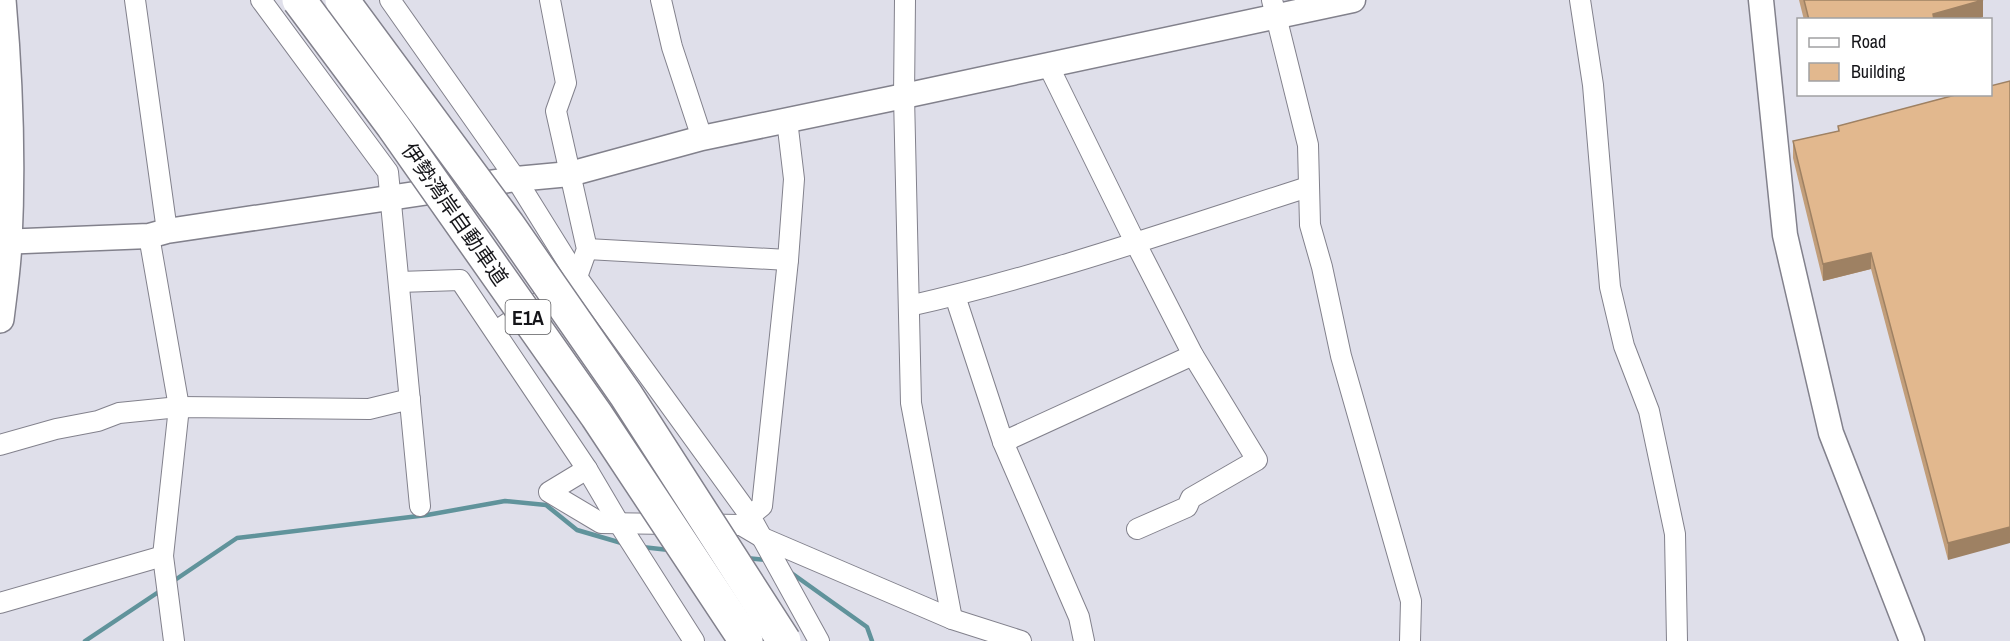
<svg xmlns="http://www.w3.org/2000/svg" width="2010" height="641" font-family="'Archivo Narrow','Noto Sans JP',sans-serif">
<style>
.lines{fill:none;stroke-linecap:round;stroke-linejoin:round}
.stream{stroke:#60939b;stroke-width:4.5}
.minor-casing{stroke:#82818c;stroke-width:22}
.tertiary-casing{stroke:#82818c;stroke-width:27}
.secondary-casing{stroke:#82818c;stroke-width:30}
.minor{stroke:#fff;stroke-width:20}
.tertiary{stroke:#fff;stroke-width:24}
.secondary{stroke:#fff;stroke-width:27}
.motorway-bridge-casing{stroke:#82818c;stroke-width:36;stroke-linecap:butt}
.motorway-bridge{stroke:#fff;stroke-width:33}
.wall{fill:#c29e7a}
.shaded-wall{fill:#9e8163}
.building{fill:#e2b88e;stroke:#9e8163;stroke-width:1.5}
.labels{text-anchor:middle;dominant-baseline:central;stroke-width:6;stroke-linejoin:round;paint-order:stroke}
.shield{fill:#fff;stroke:#5b5b5e;stroke-width:1.5}
.shield-label{font-size:20px;font-weight:bold;fill:#151519}
.street-label{font-size:21px;fill:#151519;stroke:#fff}
</style>
<rect width="100%" height="100%" fill="#dfdfea"/>
<g class="lines">
<g class="stream">
<polyline points="642,547 669,550"/>
<polyline points="746,558 768,560"/>
<polyline points="790,572 867,627 872,641"/>
<polyline points="172,582 237,538 427,515 505,501 546,505 577,530 625,544"/>
<polyline points="85,641 163,589"/>
</g>
<defs>
<g id="minor">
<polyline points="135,0 167,231"/>
<polyline points="261,0 388,172 420,506"/>
<polyline points="390,0 516,179 577,277 750,516 819,641"/>
<polyline points="661,0 672,47 702,138"/>
<polyline points="905,0 904,96 911,403 952,619"/>
<polyline points="1272,0 1308,145 1310,225 1322,267 1341,356 1411,601 1410,641"/>
<polyline points="1580,0 1593,85 1610,287 1624,346 1649,411 1675,534 1677,641"/>
<polyline points="1048,65 1135,242 1193,355 1257,460 1191,498 1187,507 1137,529"/>
<polyline points="149,236 179,407 163,556 174,641"/>
<polyline points="587,249 788,260"/>
<polyline points="399,282 460,280 587,469 620,525 694,641"/>
<polyline points="955,296 1003,442 1079,617 1084,641"/>
<path d="M 909,306 C 1043,276 1177,229 1308,187"/>
<polyline points="496,331 577,277 587,249 556,111 566,83 550,0"/>
<polyline points="1003,442 1193,355"/>
<polyline points="0,445 56,429 98,421 119,413 179,407 369,409 410,399"/>
<polyline points="587,469 549,492 601,523 741,525 763,538 952,619 1021,641"/>
<polyline points="750,516 762,506 788,260 794,179 787,120"/>
<polyline points="0,603 163,556"/>
</g>
<g id="tertiary">
<polyline points="1761,0 1785,235 1831,433 1912,641"/>
<polyline points="0,242 149,236 167,231 516,179 570,174 702,138 904,96 1353,0"/>
</g>
<path id="secondary" d="M 0,319 C 3,294 7,268 8,242 C 12,161 9,80 2,0"/>
</defs>
<use href="#minor" class="minor-casing"/>
<use href="#tertiary" class="tertiary-casing"/>
<use href="#secondary" class="secondary-casing"/>
<use href="#minor" class="minor"/>
<use href="#tertiary" class="tertiary"/>
<use href="#secondary" class="secondary"/>
<defs>
<g id="motorway-bridge">
<polyline points="299,0 393,126 597,416 746,641"/>
<polyline points="342,0 508,225 626,395 784,641"/>
</g>
</defs>
<use href="#motorway-bridge" class="motorway-bridge-casing"/>
<use href="#motorway-bridge" class="motorway-bridge"/>
</g>
<g class="wall">
<polygon points="1799,0 1983,0 1983,17 1974,20 1804,20"/>
<polygon points="1959,94 1948,560 1871,269 1823,281 1793,158 1793,141 1838,131 1838,126"/>
</g>
<g class="shaded-wall">
<polygon points="1983,0 1983,17 1974,20 1933,20 1933,14"/>
<polygon points="1871,253 1871,269 1823,281 1823,264"/>
<polygon points="2010,527 2010,543 1948,560 1948,543"/>
</g>
<g class="building">
<polygon points="1804,0 1983,0 1933,14 1934,20 1809,20"/>
<polygon points="2010,81 2010,527 1948,543 1871,253 1823,264 1793,141 1839,131 1838,126 1959,94 1990,94 1990,86"/>
</g>
<g class="labels">
<rect class="shield" x="505.5" y="300" width="45" height="34" rx="4.5"/>
<g class="shield-label">
<text x="528" y="317">E1A</text>
</g>
<g class="street-label">
<text transform="translate(455 214) rotate(55)">伊勢湾岸自動車道</text>
</g>
</g>
<rect x="1797" y="18" width="195" height="78" fill="#ffffff" stroke="#a1a1a3" stroke-width="1.5"/>
<rect x="1809" y="38" width="30" height="9" fill="#ffffff" stroke="#a1a1a3" stroke-width="1.5"/>
<text x="1851" y="48" font-size="18" fill="#151519">Road</text>
<rect x="1809" y="63" width="30" height="18" fill="#e2b88e" stroke="#a1a1a3" stroke-width="1.5"/>
<text x="1851" y="78" font-size="18" fill="#151519">Building</text>
</svg>
